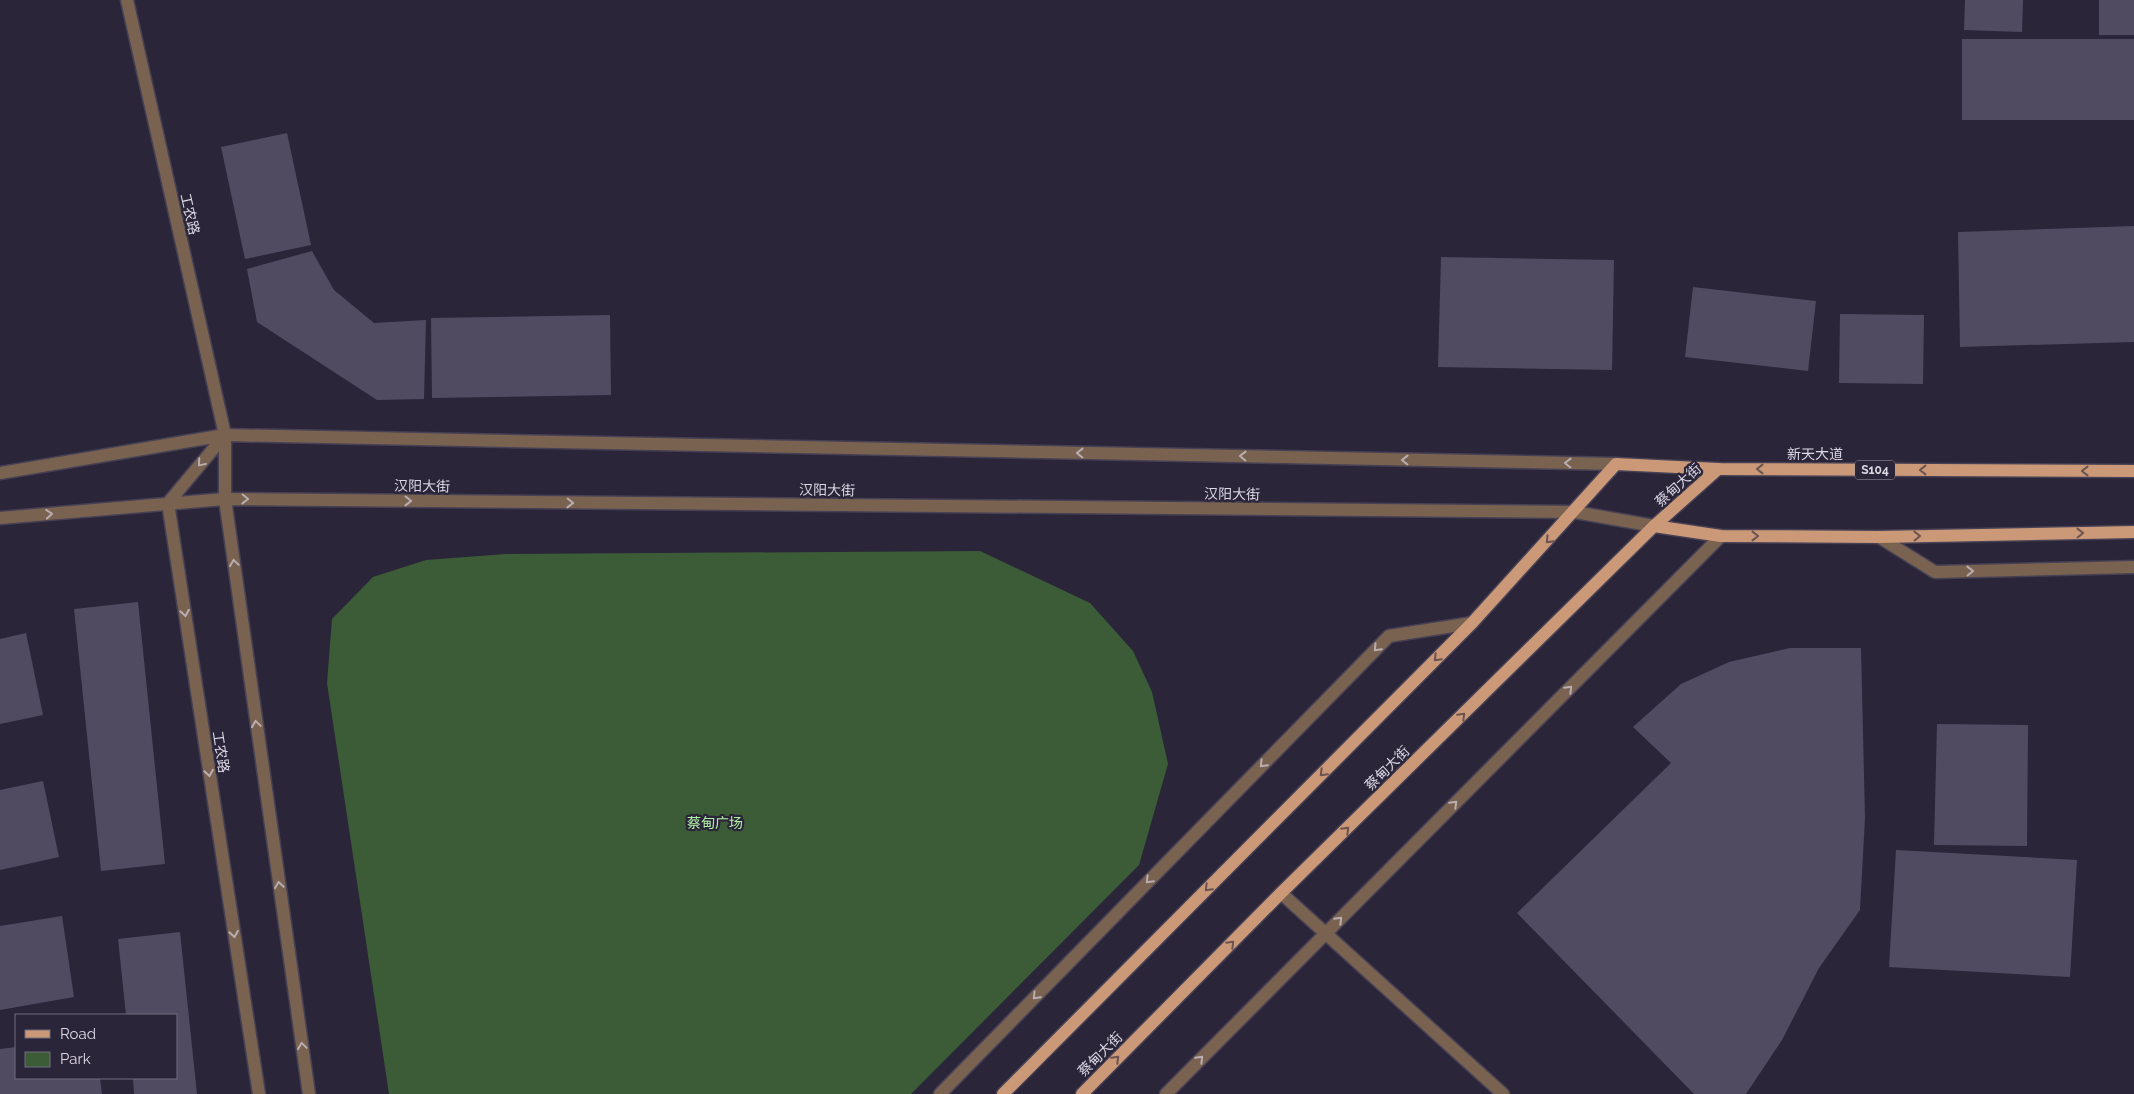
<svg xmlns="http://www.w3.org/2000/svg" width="2134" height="1094" font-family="Raleway,'Noto Sans SC',sans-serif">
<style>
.green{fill:#3c5c37}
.building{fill:#514b61}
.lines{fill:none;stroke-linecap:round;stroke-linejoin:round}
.minor-casing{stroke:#474155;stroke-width:15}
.major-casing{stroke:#474155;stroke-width:15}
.minor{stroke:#7a6251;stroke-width:12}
.major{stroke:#cb9977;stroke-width:12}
.oneway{stroke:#b9aeb1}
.oneway2{stroke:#6b5352}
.labels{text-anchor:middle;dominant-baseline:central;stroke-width:4.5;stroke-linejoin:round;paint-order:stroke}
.shield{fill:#2b2539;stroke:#a6a2b1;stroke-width:1}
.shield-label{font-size:12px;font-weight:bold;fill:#dbd7e5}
.street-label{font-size:14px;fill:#dbd7e5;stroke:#2b2539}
.park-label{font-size:14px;fill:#b1f1a6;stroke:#2b2539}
</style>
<rect width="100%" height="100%" fill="#2b2539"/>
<polygon class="green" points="980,551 1090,603 1133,651 1152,692 1168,764 1139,865 911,1094 389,1094 327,683 332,619 373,577 426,560 506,554"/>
<g class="building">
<polygon points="1965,0 2023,0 2022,32 1964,30"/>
<rect x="2099" y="0" width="35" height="35"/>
<rect x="1962" y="39" width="172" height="81"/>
<polygon points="287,133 311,245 245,259 221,147"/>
<polygon points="2134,226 2134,342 1960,347 1958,232"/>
<polygon points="312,251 334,290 374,323 426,320 424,399 377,400 257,322 247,269"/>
<polygon points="1441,257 1614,260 1612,370 1438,367"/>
<polygon points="1693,287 1816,301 1808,371 1685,357"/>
<polygon points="1840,314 1924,315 1923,384 1839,383"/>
<polygon points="610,315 611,395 432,398 431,318"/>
<polygon points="138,602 165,864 101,871 74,609"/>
<polygon points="26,633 43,715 0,724 0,639"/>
<polygon points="1790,648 1861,648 1865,818 1860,910 1819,968 1782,1040 1746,1094 1694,1094 1517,913 1671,763 1633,727 1681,684 1729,662"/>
<polygon points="1937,724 2028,725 2027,846 1934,845"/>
<polygon points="43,781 59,857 0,870 0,790"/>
<polygon points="1896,850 2077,860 2070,977 1889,967"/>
<polygon points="62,916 74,997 0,1010 0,926"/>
<polygon points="180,932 197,1094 134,1094 133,1078 176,1078 176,1015 126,1015 118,939"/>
<polygon points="16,1047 16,1078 100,1078 102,1094 0,1094 0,1049"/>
</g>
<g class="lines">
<defs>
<g id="minor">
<polyline points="127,0 225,435"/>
<polyline points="0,473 225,435 1616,464"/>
<polyline points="0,518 225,499 1575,512 1654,526"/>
<polyline points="1879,537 1935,572 2134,567"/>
<polyline points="1281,893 1503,1094"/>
<polyline points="259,1094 168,503 225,435 225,499 309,1094"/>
<polyline points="940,1094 1389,636 1472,623"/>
<polyline points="1166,1094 1721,536"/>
</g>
<g id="major">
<polyline points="1654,526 1721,536 1879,537 2134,532"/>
<polyline points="1003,1094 1472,623 1616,464 1718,469 2134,471"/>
<polyline points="1082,1094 1281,893 1654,526 1718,469"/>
</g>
</defs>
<use href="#minor" class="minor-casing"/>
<use href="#major" class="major-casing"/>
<use href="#minor" class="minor"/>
<use href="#major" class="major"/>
</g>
<defs><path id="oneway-chevron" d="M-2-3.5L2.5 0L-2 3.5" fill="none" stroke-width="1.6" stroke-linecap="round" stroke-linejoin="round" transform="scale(1.25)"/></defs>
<g class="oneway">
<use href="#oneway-chevron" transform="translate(1080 453) rotate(-179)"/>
<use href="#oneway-chevron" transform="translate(1243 456) rotate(-179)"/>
<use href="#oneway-chevron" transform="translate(1405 460) rotate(-179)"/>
<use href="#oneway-chevron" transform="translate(201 463) rotate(130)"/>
<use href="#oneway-chevron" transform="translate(1568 463) rotate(-179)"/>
<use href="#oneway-chevron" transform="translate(245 499) rotate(1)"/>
<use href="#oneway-chevron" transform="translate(408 501) rotate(1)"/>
<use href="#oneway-chevron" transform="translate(570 503) rotate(1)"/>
<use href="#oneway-chevron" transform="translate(49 514) rotate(-5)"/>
<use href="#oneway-chevron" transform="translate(234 563) rotate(-98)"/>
<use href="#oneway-chevron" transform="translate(1970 571) rotate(-1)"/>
<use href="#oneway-chevron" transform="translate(185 613) rotate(81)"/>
<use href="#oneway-chevron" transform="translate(1377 648) rotate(134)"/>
<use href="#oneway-chevron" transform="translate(1569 689) rotate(-45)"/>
<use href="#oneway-chevron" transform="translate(256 724) rotate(-98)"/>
<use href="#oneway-chevron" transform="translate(1263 764) rotate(134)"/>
<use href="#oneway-chevron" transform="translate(209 773) rotate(81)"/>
<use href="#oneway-chevron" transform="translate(1454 804) rotate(-45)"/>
<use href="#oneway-chevron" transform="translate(1149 880) rotate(134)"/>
<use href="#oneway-chevron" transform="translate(279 885) rotate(-98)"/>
<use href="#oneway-chevron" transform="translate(1339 920) rotate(-45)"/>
<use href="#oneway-chevron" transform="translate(234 934) rotate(81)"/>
<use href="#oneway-chevron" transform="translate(1036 996) rotate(134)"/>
<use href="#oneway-chevron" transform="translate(302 1046) rotate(-98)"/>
<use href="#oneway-chevron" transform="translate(1200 1059) rotate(-45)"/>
</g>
<g class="oneway2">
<use href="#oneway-chevron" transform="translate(1760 469) rotate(-180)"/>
<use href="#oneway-chevron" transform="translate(1923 470) rotate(-180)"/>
<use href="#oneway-chevron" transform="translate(2085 471) rotate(-180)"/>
<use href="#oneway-chevron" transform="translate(2080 533) rotate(-1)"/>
<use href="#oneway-chevron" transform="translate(1755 536)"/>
<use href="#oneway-chevron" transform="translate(1917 536) rotate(-1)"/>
<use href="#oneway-chevron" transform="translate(1549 540) rotate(133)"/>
<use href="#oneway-chevron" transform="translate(1437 658) rotate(135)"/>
<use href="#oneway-chevron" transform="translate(1462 716) rotate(-45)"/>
<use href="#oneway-chevron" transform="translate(1323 773) rotate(135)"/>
<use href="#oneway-chevron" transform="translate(1346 830) rotate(-45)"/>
<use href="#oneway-chevron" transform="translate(1208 888) rotate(135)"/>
<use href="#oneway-chevron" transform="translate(1231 944) rotate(-45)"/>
<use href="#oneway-chevron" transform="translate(1116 1059) rotate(-45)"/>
</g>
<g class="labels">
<rect class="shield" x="1855" y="460.5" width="40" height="19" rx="4"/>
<g class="shield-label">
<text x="1875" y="470">S104</text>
</g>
<g class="street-label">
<text transform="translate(190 214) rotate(77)">工农路</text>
<text x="1815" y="454">新天大道</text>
<text transform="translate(1678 485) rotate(-42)">蔡甸大街</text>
<text transform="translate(422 486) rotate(1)">汉阳大街</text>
<text transform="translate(827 490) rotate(1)">汉阳大街</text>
<text transform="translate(1232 494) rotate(1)">汉阳大街</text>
<text transform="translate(221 752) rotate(81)">工农路</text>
<text transform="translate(1387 768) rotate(-45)">蔡甸大街</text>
<text transform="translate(1100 1054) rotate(-45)">蔡甸大街</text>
</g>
<g class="park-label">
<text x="715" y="823">蔡甸广场</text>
</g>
</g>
<rect x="15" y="1014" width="162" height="65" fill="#2b2539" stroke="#716c7e"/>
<rect x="25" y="1030" width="25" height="8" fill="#cb9977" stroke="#716c7e"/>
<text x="60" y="1039" font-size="15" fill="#dbd7e5">Road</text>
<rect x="25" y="1052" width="25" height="15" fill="#3c5c37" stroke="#716c7e"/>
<text x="60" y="1064" font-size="15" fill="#dbd7e5">Park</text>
</svg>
